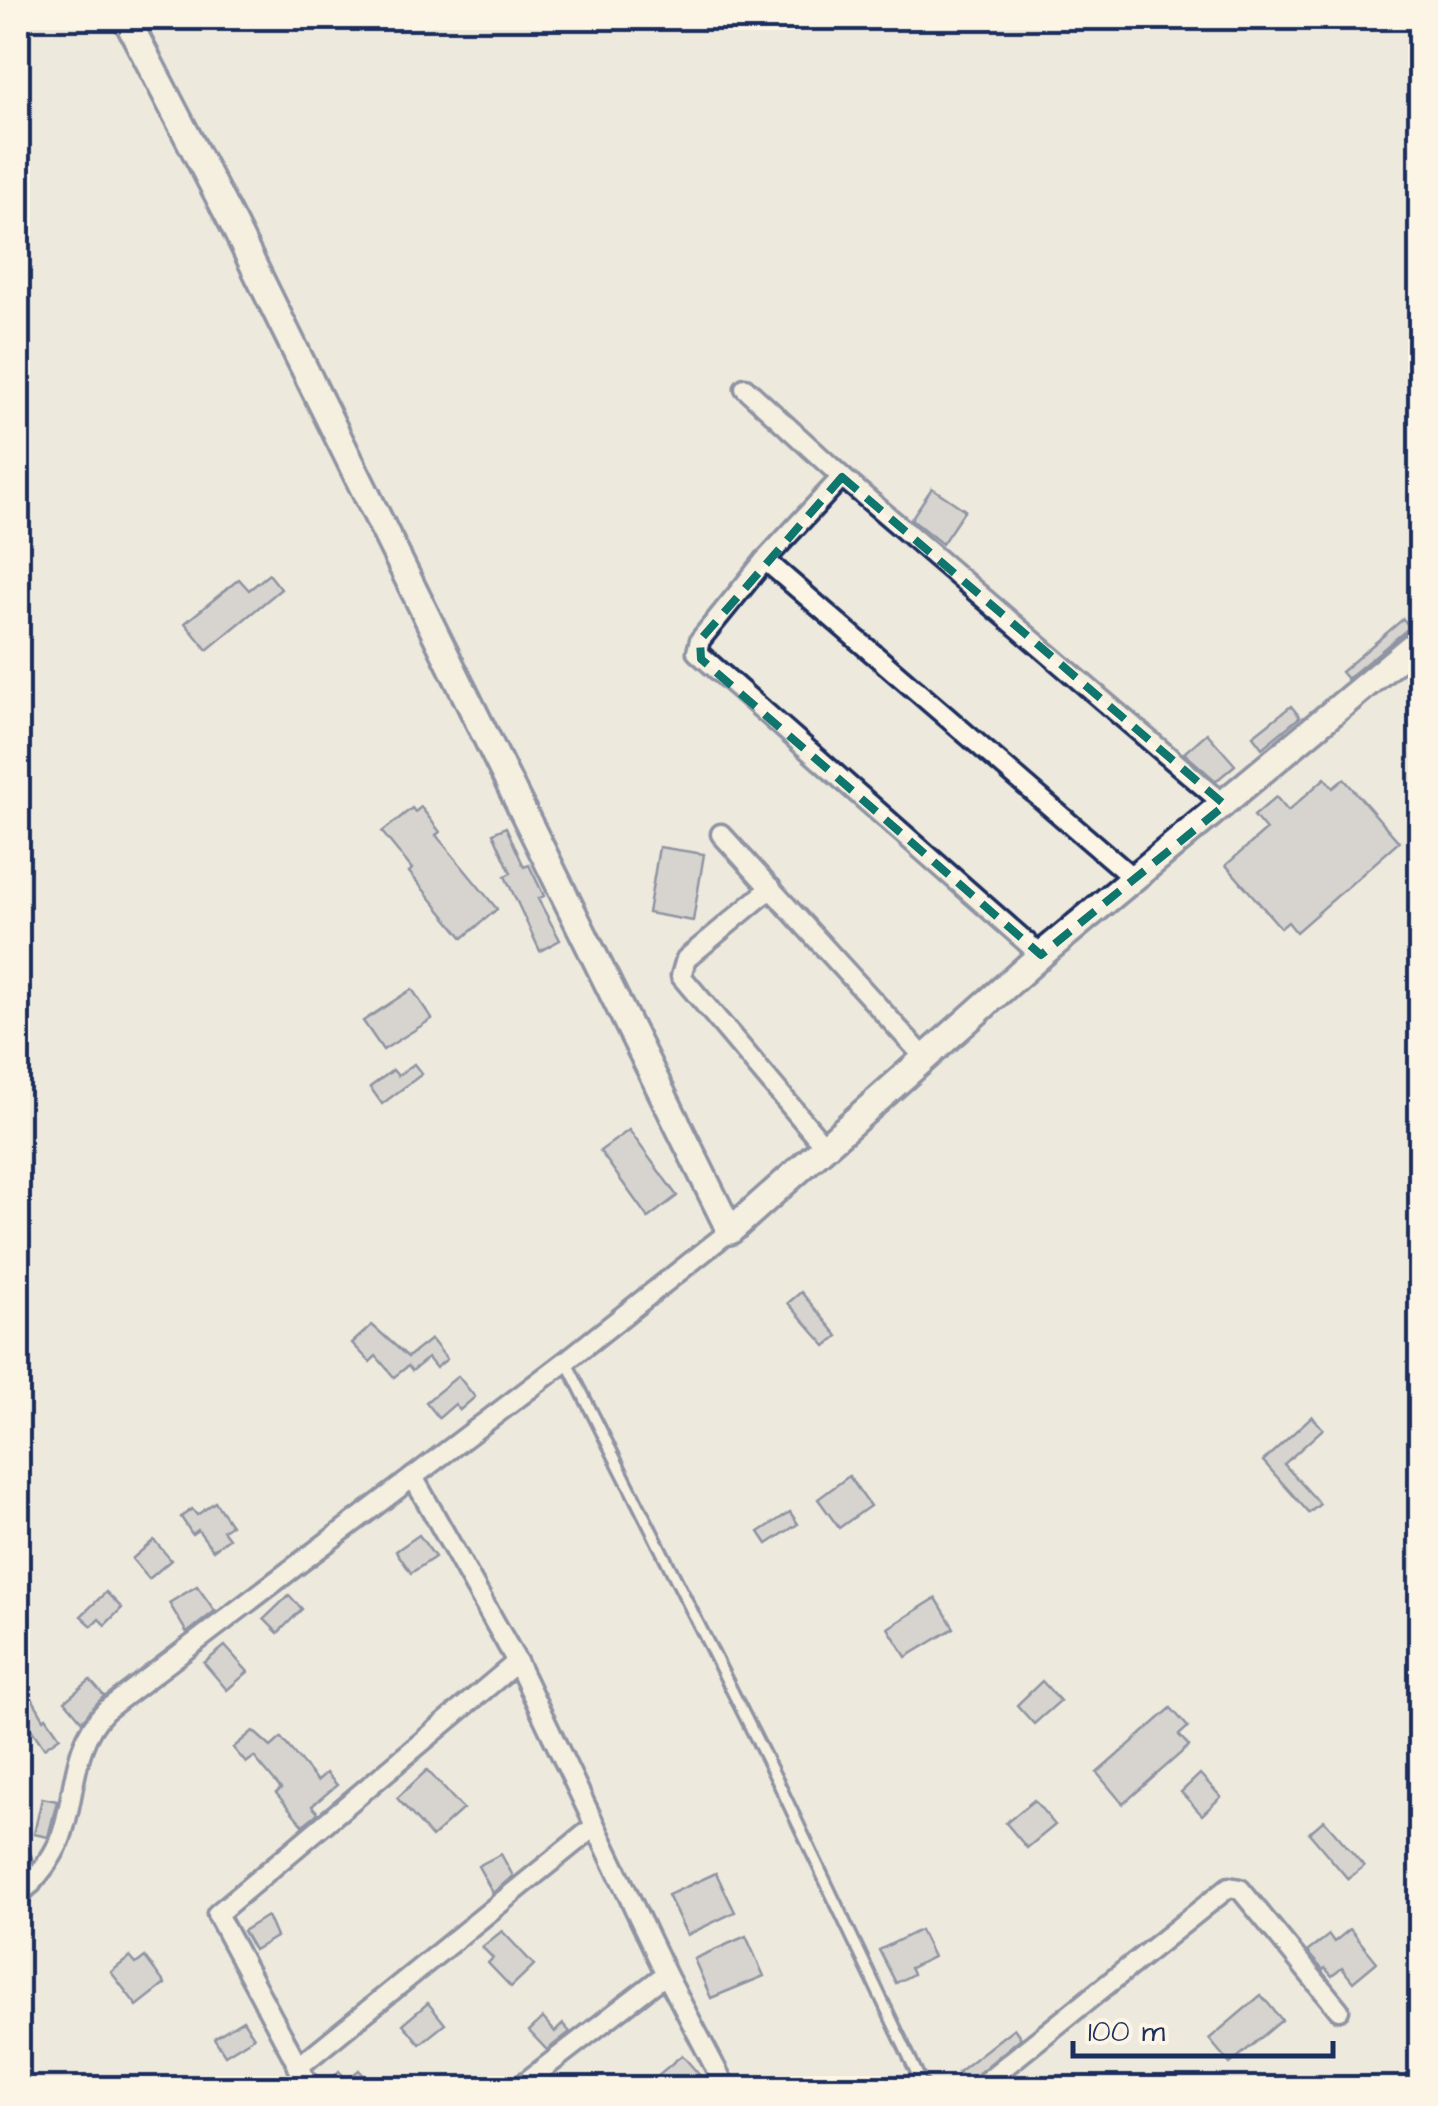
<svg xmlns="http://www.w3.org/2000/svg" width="1438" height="2106" font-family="'Architects Daughter',sans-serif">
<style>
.building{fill:#babbbe;stroke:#1b2f5e;stroke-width:2.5}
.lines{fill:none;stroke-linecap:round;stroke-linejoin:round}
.lane-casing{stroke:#1b2f5e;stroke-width:16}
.street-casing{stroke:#1b2f5e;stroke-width:25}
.secondary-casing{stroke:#1b2f5e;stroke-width:32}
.lane{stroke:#fcf5e5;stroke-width:9}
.street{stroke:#fcf5e5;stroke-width:18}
.secondary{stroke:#fcf5e5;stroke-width:25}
.marked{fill:none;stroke:#0f766e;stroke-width:8;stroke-dasharray:20 12;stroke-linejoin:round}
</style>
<rect width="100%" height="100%" fill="#eee9dd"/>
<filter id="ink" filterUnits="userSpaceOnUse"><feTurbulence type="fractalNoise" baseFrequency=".01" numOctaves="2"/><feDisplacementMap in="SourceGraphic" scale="20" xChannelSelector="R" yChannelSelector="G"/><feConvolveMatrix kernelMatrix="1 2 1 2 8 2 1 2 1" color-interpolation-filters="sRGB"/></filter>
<g filter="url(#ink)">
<g class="building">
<polygon points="932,488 965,510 942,544 911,519"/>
<polygon points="269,574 281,589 207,650 185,623 239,579 249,590"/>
<polygon points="1403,619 1410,627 1347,679 1341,672"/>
<polygon points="1291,706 1300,717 1262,748 1253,736"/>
<polygon points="1207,733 1235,765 1216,781 1184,753"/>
<polygon points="1325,778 1333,788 1344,779 1399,842 1296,932 1288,922 1281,928 1226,865 1266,830 1254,816 1276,797 1288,811"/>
<polygon points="421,807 440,832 436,835 497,909 463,938 409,872 412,869 382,832 412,808 415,812"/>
<polygon points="506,827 524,867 529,865 544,896 538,899 560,940 540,951 505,876 511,873 493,833"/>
<polygon points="659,847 704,854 693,921 648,913"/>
<polygon points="412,989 432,1019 383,1050 363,1021"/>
<polygon points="414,1064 422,1074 382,1104 370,1087 393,1070 398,1076"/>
<polygon points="629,1130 677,1196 648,1218 600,1151"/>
<polygon points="801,1292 838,1336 826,1346 788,1303"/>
<polygon points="372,1325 408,1357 431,1339 447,1359 436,1368 428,1358 412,1371 408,1366 394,1377 376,1356 370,1362 352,1343"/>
<polygon points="458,1376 475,1397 460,1410 455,1404 439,1418 426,1402"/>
<polygon points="1312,1416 1323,1429 1284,1464 1320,1504 1309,1513 1263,1461"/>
<polygon points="849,1476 870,1506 839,1528 818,1499"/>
<polygon points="215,1502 231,1525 223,1530 229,1538 213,1550 198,1530 192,1534 181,1517 192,1509 197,1515"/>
<polygon points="790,1512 798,1524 767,1544 759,1532"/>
<polygon points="419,1535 435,1557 411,1573 396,1551"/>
<polygon points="154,1540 171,1560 149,1579 132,1559"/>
<polygon points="197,1586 215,1611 187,1633 169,1603"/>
<polygon points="106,1592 122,1608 105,1625 99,1619 92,1626 81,1616"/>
<polygon points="289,1595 302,1609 278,1633 264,1619"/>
<polygon points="936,1598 954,1628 906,1657 888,1628"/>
<polygon points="225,1646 248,1672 227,1690 204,1663"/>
<polygon points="18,1674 44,1719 46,1717 60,1737 44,1748 25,1720 18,1723"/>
<polygon points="90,1680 104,1696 82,1721 65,1701"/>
<polygon points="1042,1681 1060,1701 1034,1724 1017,1705"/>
<polygon points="1171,1708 1188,1727 1179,1735 1189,1746 1123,1804 1097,1773"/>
<polygon points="253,1731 271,1747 281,1738 317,1781 326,1773 337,1785 312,1806 318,1813 303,1825 276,1793 281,1789 254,1757 246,1763 233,1748"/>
<polygon points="427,1770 463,1809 432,1837 397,1798"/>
<polygon points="1200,1774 1221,1797 1202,1815 1181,1792"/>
<polygon points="42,1798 57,1801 48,1837 34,1834"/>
<polygon points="1034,1800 1055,1825 1027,1848 1006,1823"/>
<polygon points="1324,1820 1364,1866 1348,1879 1309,1833"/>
<polygon points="501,1854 513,1876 493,1893 478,1866"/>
<polygon points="716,1873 735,1912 687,1935 668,1895"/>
<polygon points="267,1916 276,1937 254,1950 243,1931"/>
<polygon points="1350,1929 1377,1962 1353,1982 1342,1968 1332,1976 1325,1968 1323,1970 1307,1952 1329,1935 1334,1942"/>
<polygon points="920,1930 933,1957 910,1968 913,1974 896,1983 879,1950"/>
<polygon points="502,1931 534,1965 511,1987 488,1963 493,1958 482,1947"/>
<polygon points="746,1936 764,1976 711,1998 694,1959"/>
<polygon points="130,1957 136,1964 145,1957 165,1984 137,2006 111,1972"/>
<polygon points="1261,1995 1282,2020 1230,2064 1209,2039"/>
<polygon points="428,2003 445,2024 420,2044 403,2024"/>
<polygon points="543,2018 555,2032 563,2024 570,2032 547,2050 529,2031"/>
<polygon points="243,2020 254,2037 225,2055 214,2038"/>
<polygon points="1014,2028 1021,2038 967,2083 958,2072"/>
<polygon points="682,2055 703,2079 692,2088 668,2088 657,2076"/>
<polygon points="359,2070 375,2088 322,2088 339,2071 347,2080"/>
</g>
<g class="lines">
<defs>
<polyline id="lane" points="566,1361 778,1782 924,2088"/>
<g id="street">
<polyline points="745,388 842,477 1225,805"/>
<polyline points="842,477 765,560 700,640 697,652 1041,955"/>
<polyline points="765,560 1134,879"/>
<polyline points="721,834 925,1058"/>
<polyline points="771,888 686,959 681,976 826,1148"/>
<polyline points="413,1477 517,1662 666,1974 726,2088"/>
<polyline points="18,1853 31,1884"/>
<path d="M 18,1896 C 34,1881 51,1861 60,1840 C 77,1795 70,1746 106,1710 L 566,1361 L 730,1231"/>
<polyline points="298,2067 595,1826"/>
<polyline points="310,2088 217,1914 517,1662"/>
<polyline points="518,2088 666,1974"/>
<polyline points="978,2088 1229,1887 1240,1889 1339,2010"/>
</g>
<polyline id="secondary" points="126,18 234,226 730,1231 1041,955 1420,640"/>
</defs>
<use href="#lane" class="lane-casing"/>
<use href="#street" class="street-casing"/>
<use href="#secondary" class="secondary-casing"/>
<use href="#lane" class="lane"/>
<use href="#street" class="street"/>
<use href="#secondary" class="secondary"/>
</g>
</g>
<path d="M0 0H1438V2106H0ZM 842,477 L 1225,805 L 1041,955 L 701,659 L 700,640 Z" fill="#eee9dd" fill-opacity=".55" fill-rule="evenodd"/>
<path class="marked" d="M 842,477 L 1225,805 L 1041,955 L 701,659 L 700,640 Z"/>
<rect width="1438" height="2106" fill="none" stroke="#fcf5e5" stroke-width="60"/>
<rect x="30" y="30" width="1378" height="2046" fill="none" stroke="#1b2f5e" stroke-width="4" filter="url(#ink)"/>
<path d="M1073 2041v15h260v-15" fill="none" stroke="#1b2f5e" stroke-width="5"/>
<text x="1088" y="2041" font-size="30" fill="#1b2f5e" stroke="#fcf5e5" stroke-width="8" paint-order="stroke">100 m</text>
</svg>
